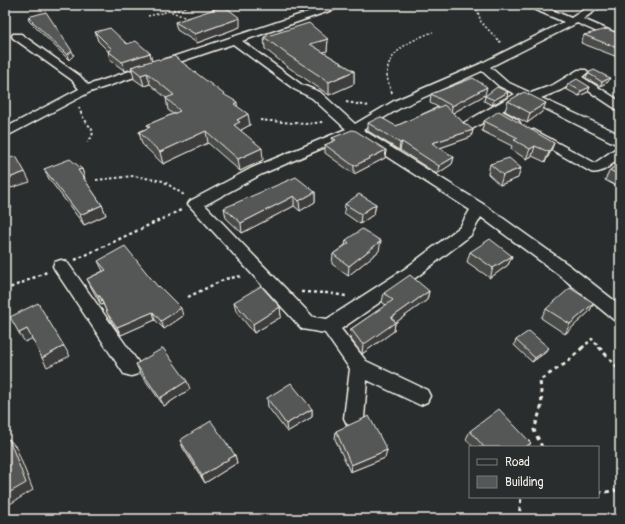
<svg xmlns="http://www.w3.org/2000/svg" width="625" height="524" font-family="Pangolin,sans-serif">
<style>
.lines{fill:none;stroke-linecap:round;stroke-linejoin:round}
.minor-casing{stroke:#f4f1e8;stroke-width:3}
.path-far3{stroke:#f4f1e8;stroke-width:1.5;stroke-dasharray:2 2;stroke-linecap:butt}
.path-far2{stroke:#f4f1e8;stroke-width:2;stroke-dasharray:2.5 2.5;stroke-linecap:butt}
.path-far1{stroke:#f4f1e8;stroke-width:2.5;stroke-dasharray:3 3;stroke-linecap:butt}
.path{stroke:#f4f1e8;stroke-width:3;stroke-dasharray:4 4;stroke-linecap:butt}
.minor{fill:#2a2d2e;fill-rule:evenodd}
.wall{fill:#494b4a;stroke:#f4f1e8}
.shaded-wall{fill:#3c3d3c;stroke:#f4f1e8}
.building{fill:#555756;stroke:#f4f1e8}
</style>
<rect width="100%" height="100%" fill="#2a2d2e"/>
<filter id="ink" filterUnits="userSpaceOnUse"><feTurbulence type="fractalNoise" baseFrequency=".025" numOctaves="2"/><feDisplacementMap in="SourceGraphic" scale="8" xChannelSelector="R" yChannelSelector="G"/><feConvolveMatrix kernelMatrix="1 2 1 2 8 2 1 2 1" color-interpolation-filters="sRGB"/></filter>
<g filter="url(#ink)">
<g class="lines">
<defs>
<g id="minor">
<path d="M 329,5 L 343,5 L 341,7 L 242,41 L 302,85 L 320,92 L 355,124 L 394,101 L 480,64 L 564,22 L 529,7 L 527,5 L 540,5 L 571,18 L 591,5 L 603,5 L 583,19 L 620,35 L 620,42 L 577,23 L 490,67 L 507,82 L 531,93 L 553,85 L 578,70 L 586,70 L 588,72 L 582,77 L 620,101 L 620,110 L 616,109 L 575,82 L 561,90 L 541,98 L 611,130 L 620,136 L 620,146 L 524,98 L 502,111 L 518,120 L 520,123 L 518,126 L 510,126 L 493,117 L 470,130 L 462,130 L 460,127 L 462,124 L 515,94 L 499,86 L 482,71 L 402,107 L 363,130 L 483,204 L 570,266 L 620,305 L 620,322 L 614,320 L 558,274 L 481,217 L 471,235 L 418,276 L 341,329 L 366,361 L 427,390 L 430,396 L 427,402 L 420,405 L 367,380 L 364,418 L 361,424 L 354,427 L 347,424 L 344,418 L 350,369 L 325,333 L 302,329 L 188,204 L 190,201 L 252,168 L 346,129 L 312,98 L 294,89 L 233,44 L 90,92 L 5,137 L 5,128 L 79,89 L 72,80 L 13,38 L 12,36 L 13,34 L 21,34 L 80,76 L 88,85 ZM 353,135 L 470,210 L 460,227 L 406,268 L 327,319 L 313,317 L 205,205 L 262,174 Z"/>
<path d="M 534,130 L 595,163 L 615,149 L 620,148 L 620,158 C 611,164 602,175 591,172 L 529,137 L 528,134 L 529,131 Z"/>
<polygon points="61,260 67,262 138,362 140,368 138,374 131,376 124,374 55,270 53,266 55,262"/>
</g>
</defs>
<use href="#minor" class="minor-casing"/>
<g class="path-far3">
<polyline points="477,9 481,22 501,43"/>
<polyline points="173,10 180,10 189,5"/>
<polyline points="148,16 170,11 189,19"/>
<path d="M 392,92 C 390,87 387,80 387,74 C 388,50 414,39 433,32"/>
</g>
<g class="path-far2">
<polyline points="391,91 392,93"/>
<polyline points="346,102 369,106"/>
<polyline points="79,107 82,116 93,131 92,137 87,142"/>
<polyline points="260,120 305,124 323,122"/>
<polyline points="96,180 134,176 163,181 184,195"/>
</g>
<g class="path-far1">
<polyline points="5,208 12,207"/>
<polyline points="75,260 183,209"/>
<polyline points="5,290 47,272"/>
<polyline points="301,292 328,293 346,296"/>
<polyline points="188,297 225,279 242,276"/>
<polyline points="582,348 592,339 600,348"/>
</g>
<g class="path">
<polyline points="599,347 620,371"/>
<polyline points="542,447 534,430 542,405 540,380 566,363 583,347"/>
<polyline points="598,493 620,490"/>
<polyline points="519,519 521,497"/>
</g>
<use href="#minor" class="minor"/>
</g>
<g class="wall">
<polygon points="28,17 74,55 69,60 29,21"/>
<polygon points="175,22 240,27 197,43 177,30"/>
<polygon points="95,32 150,53 152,61 160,60 237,106 250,125 241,130 241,131 263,160 240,171 208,143 163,164 142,144 139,132 148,128 147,125 173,114 168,110 166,98 150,84 144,86 134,79 132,69 125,71 110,60 108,51 98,41"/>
<polygon points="620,34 620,58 581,43 584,35"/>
<polygon points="264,37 328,39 327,51 323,52 354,71 354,84 329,95 288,67 265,49"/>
<polygon points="588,73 608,82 600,86 586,78"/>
<polygon points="568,84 590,87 588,92 579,96 566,89"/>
<polygon points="508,92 507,97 492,105 484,101 485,96"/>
<polygon points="431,94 485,95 453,113 463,123 473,130 471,137 440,148 454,157 452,164 437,174 400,150 399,150 368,131 368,123 396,126 438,107 430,103"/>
<polygon points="508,101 542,112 527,123 505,111"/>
<polygon points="484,121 554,143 550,153 545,162 532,156 526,159 511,149 512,146 482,131"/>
<polygon points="332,138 386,150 385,158 354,174 325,153 325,145 332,142"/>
<polygon points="620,163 620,188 605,180 610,170"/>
<polygon points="490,164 518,178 500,185 488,174"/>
<polygon points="44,169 82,169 85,179 84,179 102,205 106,215 84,225 49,179"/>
<polygon points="315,192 315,202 300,211 294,206 242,233 226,218 224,208"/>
<polygon points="345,204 376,204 374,214 360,224 344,213"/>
<polygon points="346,240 379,251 348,276 332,264 333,254 345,245"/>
<polygon points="470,252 512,256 508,265 490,278 467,262"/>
<polygon points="98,261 158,287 183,316 164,329 155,320 121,335 111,321 103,304 101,305 91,287 87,279 103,271"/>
<polygon points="429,291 427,300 395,323 394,331 362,354 350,338 351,329 386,305 382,302 384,293"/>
<polygon points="234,302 280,307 281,317 254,333 236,311"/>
<polygon points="594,303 589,312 565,334 541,318 546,309"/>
<polygon points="516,340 546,352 532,362 514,345"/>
<polygon points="136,364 190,389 164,406 140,373"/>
<polygon points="267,398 312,409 312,417 287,432 268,407"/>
<polygon points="336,431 387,450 385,458 350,472 335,439"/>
<polygon points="470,431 531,443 528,447 473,447 466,439"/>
<polygon points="180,440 235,455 237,463 205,483 183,448"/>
</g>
<g class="shaded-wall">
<polygon points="240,18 240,27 197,43 195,34"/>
<polygon points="328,39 327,51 310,56 310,44"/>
<polygon points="72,51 74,55 69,60 67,55"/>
<polygon points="150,53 152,62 131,67 132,69 125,71 122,62"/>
<polygon points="354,71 354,84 329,95 329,82"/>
<polygon points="147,73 150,84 144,86 141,75"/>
<polygon points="610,78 608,82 600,86 602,82"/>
<polygon points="487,87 485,95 451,114 452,106"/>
<polygon points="590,87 588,92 579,96 581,91"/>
<polygon points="508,92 507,97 492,105 494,100"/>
<polygon points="237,102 238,114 234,104"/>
<polygon points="546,103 542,112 527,123 530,113"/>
<polygon points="248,114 250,125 241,130 241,134 234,125 237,120"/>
<polygon points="473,130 471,137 431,151 432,143"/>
<polygon points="206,131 208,143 163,164 160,152"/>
<polygon points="402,142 400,150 399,150 400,143"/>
<polygon points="554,143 550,153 545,162 549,152"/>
<polygon points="535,146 532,156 526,159 530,149"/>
<polygon points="262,148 263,160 240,171 238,159"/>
<polygon points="386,150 385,158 354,174 354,166"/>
<polygon points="454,157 452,164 437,174 439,166"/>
<polygon points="521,168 518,178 500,185 503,175"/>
<polygon points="82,169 85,179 82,180 78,170"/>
<polygon points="25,172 30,182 11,188 6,179"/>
<polygon points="315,192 315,202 300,211 299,201"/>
<polygon points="294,196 294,206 242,233 241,223"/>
<polygon points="376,204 374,214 360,224 361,214"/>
<polygon points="102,205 106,215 84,225 80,215"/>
<polygon points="381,241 379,251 348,276 349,266"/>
<polygon points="512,256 508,265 490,278 493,268"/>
<polygon points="429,291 427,300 395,323 394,331 362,354 363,345 391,318"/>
<polygon points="98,296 100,296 103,304 101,305"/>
<polygon points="594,303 589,312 565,334 570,324"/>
<polygon points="280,307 281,317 254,333 253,324"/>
<polygon points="181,308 183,316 164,329 161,321"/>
<polygon points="153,312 155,320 121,335 117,327"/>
<polygon points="27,329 33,338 25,342 19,333"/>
<polygon points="64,346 70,356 47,367 42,358"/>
<polygon points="549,348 546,352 532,362 535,358"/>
<polygon points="187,381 190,389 164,406 160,398"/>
<polygon points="312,409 312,417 287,432 286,424"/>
<polygon points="9,439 16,447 33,490 5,507 5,495"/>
<polygon points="387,450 385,458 350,472 351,465"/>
<polygon points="235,455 237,463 205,483 202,476"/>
</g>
<g class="building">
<polygon points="224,6 240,18 195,34 175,22"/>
<polygon points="46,12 72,51 67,55 28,17"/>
<polygon points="309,23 328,39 310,44 354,71 329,82 288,55 264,37"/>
<polygon points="110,28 127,44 136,41 150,53 122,62 108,51 112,49 95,32"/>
<polygon points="607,29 620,34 620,49 584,35"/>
<polygon points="174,56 225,95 237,102 234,104 248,114 237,120 240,122 234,125 262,148 238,159 206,131 160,152 139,132 150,127 147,125 180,111 166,98 174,95 147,73 141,75 131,67 158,59 160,60"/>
<polygon points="594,70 610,78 602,82 588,73"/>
<polygon points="473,78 487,87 452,106 431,94"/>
<polygon points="577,79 590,87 581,91 568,84"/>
<polygon points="497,87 508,92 494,100 485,96"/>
<polygon points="524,92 546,103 530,113 508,101"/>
<polygon points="444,105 460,119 463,123 466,124 473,130 432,143 454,157 439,166 402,142 400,143 368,123 380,117 396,126"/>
<polygon points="499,111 554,143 549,152 535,146 530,149 514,140 518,138 484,121"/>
<polygon points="352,130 356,131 386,150 354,166 325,145 336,140 332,138"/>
<polygon points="16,156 25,172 6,179 5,176 5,160"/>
<polygon points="509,158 521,168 503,175 490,164"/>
<polygon points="70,159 82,169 78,170 102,205 80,215 44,169"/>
<polygon points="620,163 620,176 610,170"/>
<polygon points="296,177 315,192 299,201 294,196 241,223 224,208"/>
<polygon points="359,194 376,204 361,214 345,204"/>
<polygon points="362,229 381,241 349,266 333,254 349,243 346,240"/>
<polygon points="490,239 512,256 493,268 470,252"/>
<polygon points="125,246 158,287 159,286 181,308 161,321 153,312 117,327 107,313 100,296 98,296 87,279 106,270 98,261"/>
<polygon points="410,275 429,291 391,318 396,322 363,345 351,329 393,300 384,293"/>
<polygon points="261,286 280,307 253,324 234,302"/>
<polygon points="570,288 594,303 570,324 546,309"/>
<polygon points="38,303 64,346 42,358 27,329 19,333 10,317"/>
<polygon points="529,331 549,348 535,358 516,340"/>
<polygon points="163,348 187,381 160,398 136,364"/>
<polygon points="291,383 312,409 286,424 267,398"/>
<polygon points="499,409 531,443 525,447 484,447 470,431"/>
<polygon points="369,416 387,450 351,465 336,431"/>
<polygon points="211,421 235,455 202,476 180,440"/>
<polygon points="9,439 26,483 5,495 5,441"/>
</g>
</g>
<rect width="625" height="524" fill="none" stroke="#2a2d2e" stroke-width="20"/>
<rect x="10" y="10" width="605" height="504" fill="none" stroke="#f4f1e8" stroke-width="1.5" filter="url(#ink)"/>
<rect x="469" y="446" width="130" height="52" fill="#2a2d2e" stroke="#7b7b78"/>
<rect x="477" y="459" width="20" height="6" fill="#2a2d2e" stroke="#7b7b78"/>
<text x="505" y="466" font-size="12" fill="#f4f1e8">Road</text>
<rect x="477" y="476" width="20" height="12" fill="#555756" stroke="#7b7b78"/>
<text x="505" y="486" font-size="12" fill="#f4f1e8">Building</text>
</svg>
